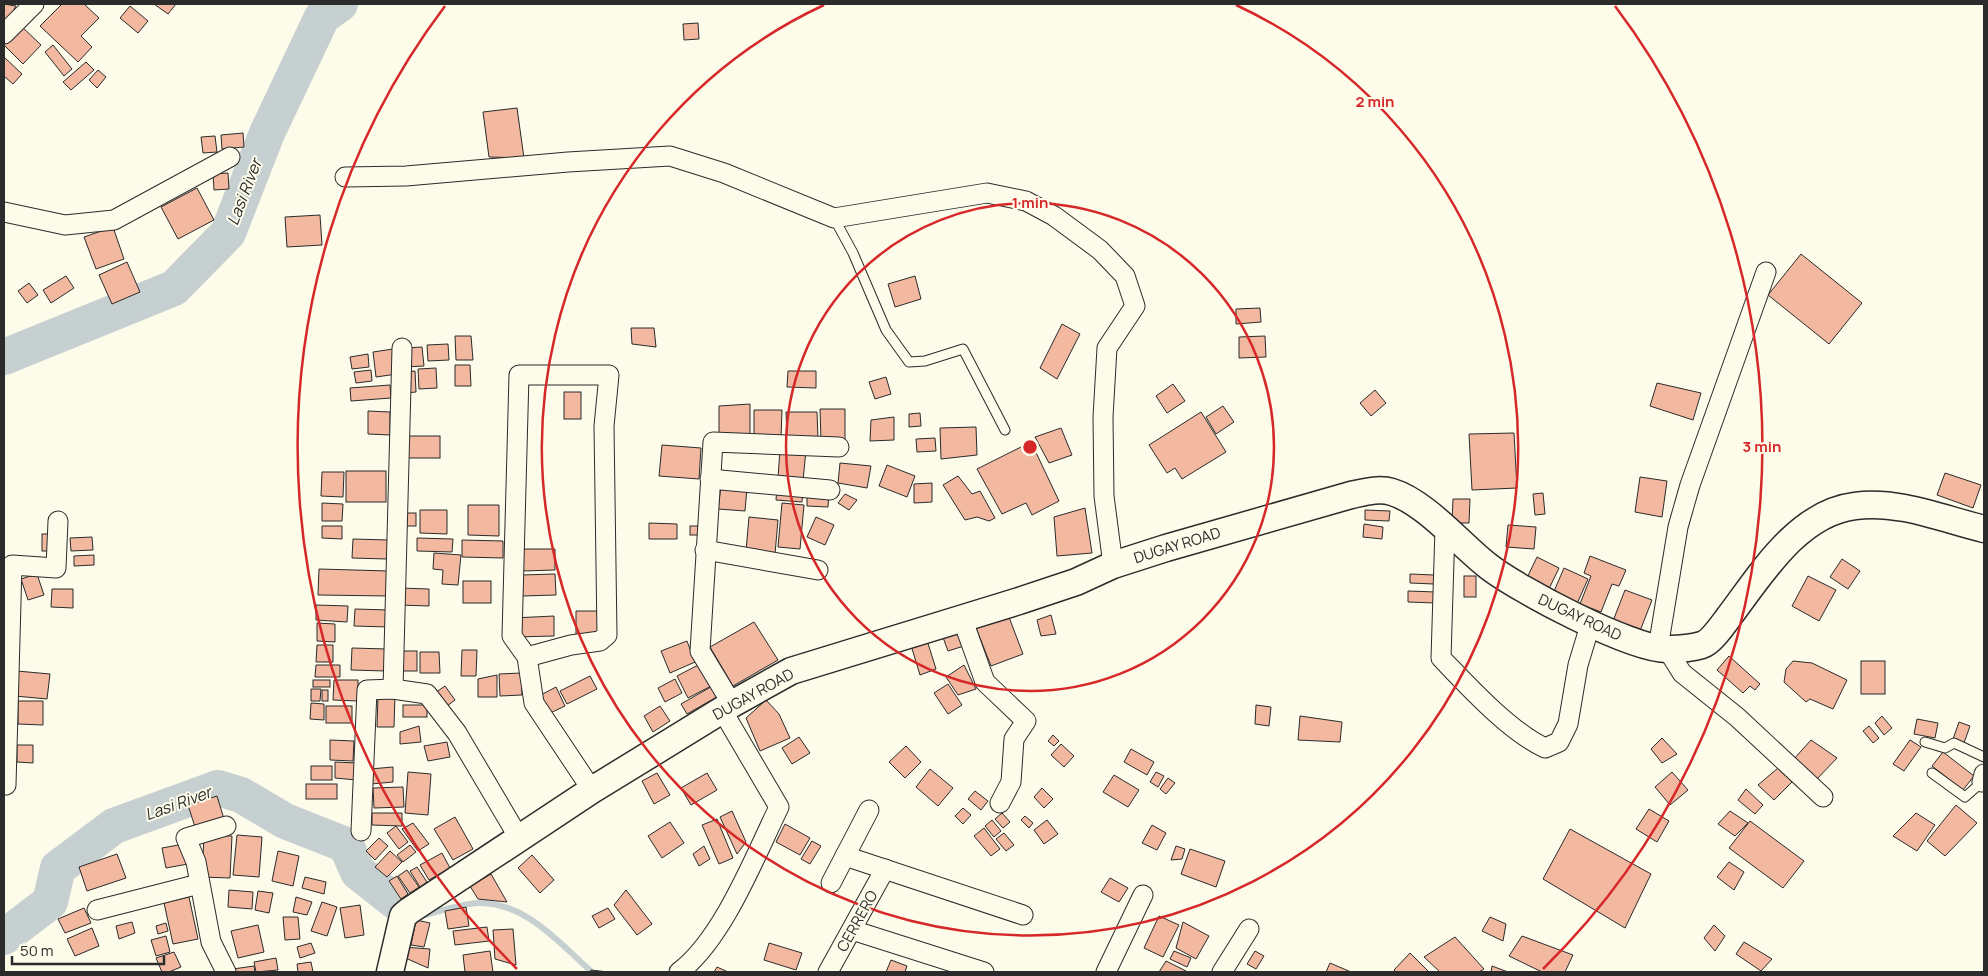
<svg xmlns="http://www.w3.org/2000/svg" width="1988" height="976" font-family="Manrope,sans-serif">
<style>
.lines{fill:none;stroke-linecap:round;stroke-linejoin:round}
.stream{stroke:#c7d0d0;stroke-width:6}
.river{stroke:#c7d0d0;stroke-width:36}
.building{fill:#f2b8a0;stroke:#2b2b2b}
.lane-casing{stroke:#2b2b2b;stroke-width:11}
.street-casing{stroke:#2b2b2b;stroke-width:21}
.secondary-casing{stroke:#2b2b2b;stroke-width:29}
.lane{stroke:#fdfbea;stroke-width:9}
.street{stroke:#fdfbea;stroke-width:19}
.secondary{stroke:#fdfbea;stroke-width:26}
.ring{fill:none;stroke:#d62828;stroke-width:2.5}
.labels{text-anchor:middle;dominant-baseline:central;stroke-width:4;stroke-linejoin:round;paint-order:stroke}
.street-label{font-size:15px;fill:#2b2b2b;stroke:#fdfbea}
.water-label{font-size:16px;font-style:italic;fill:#2b2b2b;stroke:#fdfbea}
.centre{fill:#d62828;stroke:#fdfbea;stroke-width:2.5}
.ring-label{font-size:15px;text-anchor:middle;font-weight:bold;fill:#d62828;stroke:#fdfbea;stroke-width:4;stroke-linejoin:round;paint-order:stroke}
</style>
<rect width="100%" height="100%" fill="#fdfbea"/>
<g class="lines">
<path class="stream" d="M 419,917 C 437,912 459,904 478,903 C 526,902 559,943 592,972"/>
<g class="river">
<polyline points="4,357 174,288 228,233 267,133 322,17 340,4"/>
<polyline points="4,937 50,902 58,868 114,826 218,788 241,795 285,821 346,845 358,872 396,902"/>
</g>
</g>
<g class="building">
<polygon points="4,4 16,6 4,28"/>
<polygon points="62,4 84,4 99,18 81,36 92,47 78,62 40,26"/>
<polygon points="154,4 176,4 168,14"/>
<polygon points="130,6 148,21 138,33 120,18"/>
<polygon points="698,23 699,39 684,40 683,24"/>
<polygon points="19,24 41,45 23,64 4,45 4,40"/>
<polygon points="53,45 72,69 64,76 45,52"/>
<polygon points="4,57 22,74 13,84 4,76"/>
<polygon points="86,62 94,70 71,90 63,82"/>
<polygon points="98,70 106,77 97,88 89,80"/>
<polygon points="517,108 524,158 489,157 483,112"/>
<polygon points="243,133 244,147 222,149 221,135"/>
<polygon points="215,136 217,152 203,153 201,137"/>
<polygon points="228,173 229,189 214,190 213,174"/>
<polygon points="197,188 214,220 178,239 161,207"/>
<polygon points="320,215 322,245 287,247 285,217"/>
<polygon points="113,227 124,259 96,269 84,237"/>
<polygon points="1801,254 1862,303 1829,344 1768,295"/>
<polygon points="127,262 140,292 112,304 99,275"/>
<polygon points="66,276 74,288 51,303 43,290"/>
<polygon points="915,276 921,299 895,307 888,284"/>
<polygon points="29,283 38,295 27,303 18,291"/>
<polygon points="1260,308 1261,322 1236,324 1236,309"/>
<polygon points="1062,324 1080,334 1057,379 1040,368"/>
<polygon points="631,328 654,328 656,347 632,344"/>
<polygon points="455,336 471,336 473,360 456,360"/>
<polygon points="1265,336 1266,357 1239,358 1239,337"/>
<polygon points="448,344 449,360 428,361 427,345"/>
<polygon points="422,347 424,366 405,367 404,348"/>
<polygon points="393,349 397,374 376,377 373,352"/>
<polygon points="368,354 369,367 352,369 350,357"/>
<polygon points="455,365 470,365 471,386 455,386"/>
<polygon points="436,368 437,388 419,389 418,369"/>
<polygon points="371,370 372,381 356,383 354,372"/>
<polygon points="415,371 416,392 406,393 405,372"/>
<polygon points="788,371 816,371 816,388 787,387"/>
<polygon points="886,377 891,394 875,399 869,382"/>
<polygon points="1657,383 1701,393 1693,420 1650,406"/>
<polygon points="1173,384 1185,401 1167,413 1156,396"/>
<polygon points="390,385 391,398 351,401 350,388"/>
<polygon points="1375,390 1386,403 1371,416 1360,403"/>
<rect x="564" y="392" width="17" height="27"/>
<polygon points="750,404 750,436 719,436 719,406"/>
<polygon points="1223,406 1234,422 1216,434 1206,417"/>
<polygon points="820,409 845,409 845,442 821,441"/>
<polygon points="754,410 782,410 781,438 754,435"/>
<polygon points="368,411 390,412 390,435 368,434"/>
<polygon points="786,412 817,412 818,439 787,438"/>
<polygon points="1201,412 1226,452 1182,479 1175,468 1167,473 1149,445"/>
<polygon points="920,413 921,426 909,427 909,414"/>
<polygon points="894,417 894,440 870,441 871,420"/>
<polygon points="976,427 977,455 941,459 940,428"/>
<polygon points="1061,428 1072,455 1049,463 1035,437"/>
<polygon points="1514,433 1517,488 1472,490 1469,434"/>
<rect x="403" y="436" width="37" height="22"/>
<polygon points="935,438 936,451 917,452 916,439"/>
<polygon points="1031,442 1059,501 1032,515 1026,503 1002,514 977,469"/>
<polygon points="662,445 701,448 699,479 659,476"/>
<polygon points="780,449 806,450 803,481 778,478"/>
<polygon points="840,463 871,466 867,488 838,483"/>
<polygon points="887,465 915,476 907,497 879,486"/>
<rect x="346" y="471" width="40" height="31"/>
<polygon points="322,472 344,472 343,497 321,496"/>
<polygon points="1945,473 1981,485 1973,508 1937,495"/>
<polygon points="958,476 972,494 980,491 995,518 989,521 977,517 965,520 943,485"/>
<polygon points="1640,477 1667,481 1662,517 1635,512"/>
<polygon points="932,483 932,502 914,503 914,484"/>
<polygon points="721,486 747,488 745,511 718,509"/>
<polygon points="777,487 803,489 802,502 776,500"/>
<polygon points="807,491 829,492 828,507 807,506"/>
<polygon points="1543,493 1545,514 1535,515 1533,494"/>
<polygon points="845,494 857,500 849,510 838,503"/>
<polygon points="1453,499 1470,499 1469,523 1452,523"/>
<polygon points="322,503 343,504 342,521 322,521"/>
<polygon points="782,503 804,505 800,549 778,547"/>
<polygon points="468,505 499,505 499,536 468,535"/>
<polygon points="1085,508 1092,553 1057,556 1054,517"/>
<polygon points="420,510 447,510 447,534 420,533"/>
<polygon points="1365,510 1390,511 1389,521 1365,520"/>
<rect x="404" y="513" width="12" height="13"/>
<polygon points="749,517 778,520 775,554 746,551"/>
<polygon points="816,517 834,525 825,545 807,537"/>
<polygon points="649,523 677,524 677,539 649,539"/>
<polygon points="1364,524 1383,527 1382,539 1363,537"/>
<polygon points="1508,525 1536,527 1534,549 1506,547"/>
<polygon points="322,526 342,526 342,539 322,538"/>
<rect x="690" y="526" width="11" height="9"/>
<rect x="42" y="534" width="12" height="17"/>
<polygon points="92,537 93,550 71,551 70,538"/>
<polygon points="417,538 453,539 452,552 417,551"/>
<polygon points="353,539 388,540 387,559 352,558"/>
<polygon points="462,540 503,541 503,558 462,557"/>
<polygon points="522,549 555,549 555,570 522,571"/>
<polygon points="434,553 461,555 458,585 442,584 443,570 433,569"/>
<polygon points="94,555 94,565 74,566 74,556"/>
<polygon points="1590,556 1626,570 1619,586 1612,584 1601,612 1580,604 1591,576 1584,573"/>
<polygon points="1537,557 1559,568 1546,595 1524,584"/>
<polygon points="1842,559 1860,571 1848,589 1830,577"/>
<polygon points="1564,568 1588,579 1576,606 1552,596"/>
<polygon points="319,569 389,571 388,596 318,595"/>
<polygon points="37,574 44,595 28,600 21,579"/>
<polygon points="555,574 556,595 522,596 521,575"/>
<polygon points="1410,574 1434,575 1434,584 1410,583"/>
<rect x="1464" y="576" width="12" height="21"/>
<polygon points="1808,576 1836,590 1819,621 1792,606"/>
<rect x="463" y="581" width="28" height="22"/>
<polygon points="400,588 429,589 429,606 399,605"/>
<polygon points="52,589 73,589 73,608 51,607"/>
<polygon points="1625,590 1652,600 1640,631 1613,621"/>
<polygon points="1408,591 1436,592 1435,603 1408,602"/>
<polygon points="1004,604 1023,654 991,666 971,615"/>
<polygon points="316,605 348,606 347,622 316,620"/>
<polygon points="355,609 389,610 389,627 354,626"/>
<polygon points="576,611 601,611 602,634 576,635"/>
<polygon points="1051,615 1056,634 1041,636 1037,620"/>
<polygon points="554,616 554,636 514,637 513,618"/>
<polygon points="754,622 778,660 733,686 710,647"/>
<polygon points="317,623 335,624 335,642 317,641"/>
<polygon points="957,626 964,646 948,651 941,632"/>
<polygon points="926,637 936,669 920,675 910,642"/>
<polygon points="687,641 695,662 670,673 661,651"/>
<polygon points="317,645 333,645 333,662 316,662"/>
<polygon points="352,648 387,649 386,671 351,670"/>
<polygon points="462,650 477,650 476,676 461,676"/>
<rect x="398" y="651" width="19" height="20"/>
<polygon points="420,652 439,652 440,673 420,673"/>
<polygon points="1729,656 1760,684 1755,690 1750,686 1743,693 1717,670"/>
<polygon points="1793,661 1812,663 1847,680 1833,709 1810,699 1806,702 1784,682 1786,669"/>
<rect x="1861" y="661" width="24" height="33"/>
<polygon points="702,663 713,685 688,698 677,676"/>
<polygon points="316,665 340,665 340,677 315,677"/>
<polygon points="964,665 976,689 958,695 946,677"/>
<polygon points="17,671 50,674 47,699 15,696"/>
<polygon points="521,673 522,695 500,696 499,674"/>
<polygon points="497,675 497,697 478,697 478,679"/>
<polygon points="590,676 597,689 567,704 560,691"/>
<polygon points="675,679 682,693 665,702 658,688"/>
<rect x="313" y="680" width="17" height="7"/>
<polygon points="334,680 358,680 358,701 333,700"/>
<polygon points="716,684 722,694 687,714 681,704"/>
<polygon points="948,684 962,705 948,714 934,693"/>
<polygon points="445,686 455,700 443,709 432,695"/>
<polygon points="556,687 565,706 546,715 537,697"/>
<polygon points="311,689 321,689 320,701 311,701"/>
<rect x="322" y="690" width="6" height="11"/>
<polygon points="378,694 395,694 394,727 377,727"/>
<polygon points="766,700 779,714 790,738 760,751 746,718"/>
<polygon points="18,701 43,701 43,725 18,724"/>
<polygon points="311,703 324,704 324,720 310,719"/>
<rect x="403" y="705" width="24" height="12"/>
<polygon points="1256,705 1271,707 1269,726 1255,724"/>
<rect x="326" y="706" width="26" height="17"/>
<polygon points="660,706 670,721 653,732 644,716"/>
<polygon points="1300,716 1342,722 1340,742 1298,740"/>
<polygon points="1882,716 1892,728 1884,735 1875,723"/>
<polygon points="1917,719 1938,723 1935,738 1914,734"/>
<polygon points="1959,722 1970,726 1964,743 1953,739"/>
<polygon points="419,726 421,742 400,744 400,732"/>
<polygon points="1869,726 1879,738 1873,743 1863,731"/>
<polygon points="1053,735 1059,741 1054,746 1048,741"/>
<polygon points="799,737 810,753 792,764 782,748"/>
<polygon points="1662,738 1677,754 1662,763 1651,749"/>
<polygon points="330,740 354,741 353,761 330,760"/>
<polygon points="1811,740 1837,758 1816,780 1793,760"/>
<polygon points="1910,740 1921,747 1904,771 1893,764"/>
<polygon points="447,742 450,757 428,761 424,746"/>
<polygon points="1061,744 1074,756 1064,767 1051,755"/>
<polygon points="17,745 33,745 33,763 17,762"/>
<polygon points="906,746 921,762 905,778 889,762"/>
<polygon points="1131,749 1154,762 1147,775 1124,762"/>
<polygon points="1943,752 1974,776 1963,790 1932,766"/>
<polygon points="335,762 357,763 356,780 335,778"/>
<rect x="311" y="766" width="21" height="14"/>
<polygon points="393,767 393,782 371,784 370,769"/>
<polygon points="1778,768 1792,782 1774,800 1758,785"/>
<polygon points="930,769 953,788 938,806 916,787"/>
<polygon points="408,772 431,774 428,815 405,813"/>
<polygon points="1156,772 1164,776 1158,787 1150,782"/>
<polygon points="1672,772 1688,790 1670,805 1655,787"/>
<polygon points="657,773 670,795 654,804 642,781"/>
<polygon points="707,773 717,790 691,805 681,788"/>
<polygon points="1114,775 1139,790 1128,807 1103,792"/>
<polygon points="1168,778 1175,783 1166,794 1160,789"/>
<rect x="306" y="784" width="31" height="15"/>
<polygon points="403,787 404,807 374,808 373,788"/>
<polygon points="1042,788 1053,799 1044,808 1034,797"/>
<polygon points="1746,789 1763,805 1755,814 1738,800"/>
<polygon points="975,791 988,801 981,810 968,799"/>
<polygon points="217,796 224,819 195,827 188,805"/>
<polygon points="1956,805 1977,823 1945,856 1927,841"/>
<polygon points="963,808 971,815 963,824 955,816"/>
<polygon points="1649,809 1669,821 1657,842 1636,829"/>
<polygon points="732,811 746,842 737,854 720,817"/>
<polygon points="1730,811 1748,823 1735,836 1718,824"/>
<polygon points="372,813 402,813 402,826 372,825"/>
<polygon points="1002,813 1010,822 1003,828 995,819"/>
<polygon points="1916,813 1935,825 1917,851 1893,836"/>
<polygon points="1025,816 1033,823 1029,828 1021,820"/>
<polygon points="455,817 473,849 453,860 434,829"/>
<polygon points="717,819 733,858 719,864 702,825"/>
<polygon points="992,820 1001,831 994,837 985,826"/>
<polygon points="1047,820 1058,834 1044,844 1034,830"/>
<polygon points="1750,821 1804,861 1783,888 1729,848"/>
<polygon points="670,822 684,843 662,858 648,836"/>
<polygon points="413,823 429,844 418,851 402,829"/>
<polygon points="785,824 810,838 800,855 776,842"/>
<polygon points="1152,825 1166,833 1157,850 1142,843"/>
<polygon points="396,826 408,842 399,849 387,833"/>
<polygon points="984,828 1000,849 991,856 974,836"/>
<polygon points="1570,829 1651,874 1625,928 1543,879"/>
<polygon points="1004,833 1014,845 1006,851 996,839"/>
<polygon points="204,835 232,836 230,878 202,877"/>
<polygon points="237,835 262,837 259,877 233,875"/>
<polygon points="379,838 388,846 375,860 366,851"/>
<polygon points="812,841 821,846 810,864 801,859"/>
<polygon points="184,844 188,864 166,868 162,848"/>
<polygon points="410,845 416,852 403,862 397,855"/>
<polygon points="704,846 710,859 699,866 693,854"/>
<polygon points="1176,846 1185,849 1182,859 1171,860"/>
<polygon points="1190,849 1225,861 1216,887 1181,874"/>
<polygon points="278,851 299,856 293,886 272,881"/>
<polygon points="390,851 402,862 387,877 375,867"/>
<polygon points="442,853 450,868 429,880 420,865"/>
<polygon points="117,854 126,878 87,891 79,867"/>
<polygon points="532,855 554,880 540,893 518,868"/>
<polygon points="1729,862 1744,872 1734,890 1717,877"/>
<polygon points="417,867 427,882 420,887 410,871"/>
<polygon points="407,870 419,887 410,893 398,876"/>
<polygon points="491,874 507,902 478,899 470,886"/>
<polygon points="397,876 408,894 401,899 389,881"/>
<polygon points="305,877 326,882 324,894 302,888"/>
<polygon points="1110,878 1128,888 1119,902 1101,892"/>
<polygon points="229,890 253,892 252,909 228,907"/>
<polygon points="626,890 652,924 637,935 614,905"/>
<polygon points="258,891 273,893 269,913 255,910"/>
<polygon points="189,897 198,939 173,944 164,903"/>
<polygon points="296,897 312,902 307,915 293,912"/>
<polygon points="322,902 337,907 327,936 311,931"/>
<polygon points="360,905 364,935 345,938 340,908"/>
<polygon points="466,907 469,926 448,929 445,911"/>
<polygon points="84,908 91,923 65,933 58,919"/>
<polygon points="608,908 615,919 599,928 592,916"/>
<polygon points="1159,916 1179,925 1163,957 1144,948"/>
<polygon points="283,917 298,917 300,939 285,940"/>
<polygon points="1490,917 1506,924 1503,941 1482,931"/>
<polygon points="416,920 430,923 424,947 411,945"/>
<polygon points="132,922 135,933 119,939 116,926"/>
<polygon points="1183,922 1209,936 1196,959 1176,948"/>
<polygon points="166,923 168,931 158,934 156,926"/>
<polygon points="258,925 264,952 238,958 231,931"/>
<polygon points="1714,925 1725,936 1715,951 1704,938"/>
<polygon points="487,927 489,941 455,945 453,931"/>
<polygon points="92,928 99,946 75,956 67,939"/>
<polygon points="513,929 516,965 495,959 493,930"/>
<polygon points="166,936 170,952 156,956 151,940"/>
<polygon points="1522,936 1573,955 1565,972 1542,972 1509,956"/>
<polygon points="1455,937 1484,969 1479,972 1440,972 1424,957"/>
<polygon points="1744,942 1772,959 1761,971 1736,954"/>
<polygon points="311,943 315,953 300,958 297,947"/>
<polygon points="769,943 802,953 796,970 764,960"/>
<polygon points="403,947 430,949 428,968 401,956"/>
<polygon points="490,951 493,972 465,972 463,955"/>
<polygon points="1174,951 1191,958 1187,967 1170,959"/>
<polygon points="1255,951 1264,956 1256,969 1247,964"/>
<polygon points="174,952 181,967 169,972 162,972 156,958"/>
<polygon points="1410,953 1429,972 1396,972 1394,970"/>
<polygon points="276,958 278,970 256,972 254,962"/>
<polygon points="891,960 907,966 905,972 886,972"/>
<polygon points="1166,961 1186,971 1185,972 1159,972"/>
<polygon points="311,962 313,972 298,972 297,964"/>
<polygon points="1330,963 1351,972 1326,972"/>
<polygon points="254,966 255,972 234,972 233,969"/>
<polygon points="1492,966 1508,972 1491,972"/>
<polygon points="717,967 728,972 714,972"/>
<polygon points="591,970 608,972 590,972"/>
</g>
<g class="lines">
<defs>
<g id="lane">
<polyline points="834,218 853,253 886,330 909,362 925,361 963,349 1005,430"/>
<polyline points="1925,742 1945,748 1954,743 1984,757"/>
<polyline points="1932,773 1965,797 1982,782"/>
</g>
<g id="street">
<polyline points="4,34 34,4"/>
<polyline points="345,177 406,176 568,162 670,156 724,173 834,218 987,193 1026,201 1054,216 1100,250 1125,276 1135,306 1107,348 1103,417 1104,496 1113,565"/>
<polyline points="4,212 65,225 114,220 230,157"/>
<polyline points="710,479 830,490"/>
<path d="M 1445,528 L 1441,658 C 1469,687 1509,731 1545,748 L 1559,742 L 1568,724 L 1578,665 L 1591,622"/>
<polyline points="705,550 818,570"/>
<polyline points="962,618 985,682 1026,721 1014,739 1011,782 1000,803"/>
<polyline points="1658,648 1678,527 1690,485 1766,272"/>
<polyline points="1667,649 1682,673 1737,717 1823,797"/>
<polyline points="527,657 571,645 600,641 607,635 604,426 609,375 519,375 512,636 527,657 534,703 592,790"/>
<polyline points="393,689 402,348"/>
<polyline points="732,704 700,651 713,442 839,447"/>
<polyline points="1982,782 1984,774"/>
<polyline points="4,784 6,785 12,565 56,568 58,521"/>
<polyline points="226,826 186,838 196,862 211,942 226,972"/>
<polyline points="361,831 367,690 393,689 427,694 457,733 519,838"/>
<polyline points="845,856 1023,915"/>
<polyline points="831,883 869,810"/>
<polyline points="97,910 199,884"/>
<polyline points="852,930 984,972"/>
<path d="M 679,972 C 723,939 755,856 779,807 L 722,710"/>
<polyline points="828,972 885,869"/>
<polyline points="1106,972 1143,895"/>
<polyline points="1222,972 1249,929"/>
</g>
<path id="secondary" d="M 390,972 L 403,916 L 409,911 L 592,790 L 732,704 L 791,671 L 1019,601 L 1076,582 L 1113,565 L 1166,548 L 1351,495 C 1365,492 1379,488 1392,492 C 1425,502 1461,545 1488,566 C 1517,589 1632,650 1668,649 C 1678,649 1692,648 1702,645 C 1711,642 1722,626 1728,618 C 1760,576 1797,513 1855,506 C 1898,500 1943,519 1984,529"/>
</defs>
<use href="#lane" class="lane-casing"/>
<use href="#street" class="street-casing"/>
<use href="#secondary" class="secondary-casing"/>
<use href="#lane" class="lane"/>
<use href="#street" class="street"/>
<use href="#secondary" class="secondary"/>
</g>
<g class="ring">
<circle cx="1030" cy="447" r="244"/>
<path d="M1236 5A488 488 0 1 1 824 5"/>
<path d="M517 969A732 732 0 0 1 445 6M1615 6A732 732 0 0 1 1543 969"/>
</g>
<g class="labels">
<g class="street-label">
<text transform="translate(1177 545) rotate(-17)">DUGAY ROAD</text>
<text transform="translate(1580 617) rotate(25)">DUGAY ROAD</text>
<text transform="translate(753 694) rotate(-29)">DUGAY ROAD</text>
<text transform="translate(857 921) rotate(-61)">CERRERO</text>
</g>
<g class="water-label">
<text transform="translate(244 192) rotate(-69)">Lasi River</text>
<text transform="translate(178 803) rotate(-20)">Lasi River</text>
</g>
</g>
<circle cx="1030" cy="447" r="8" class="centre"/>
<g class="ring-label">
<text x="1375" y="107">2 min</text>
<text x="1030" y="208">1 min</text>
<text x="1762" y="452">3 min</text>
</g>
<rect width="1988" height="976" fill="none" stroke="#2b2b2b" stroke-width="10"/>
<path d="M12 956v8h152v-8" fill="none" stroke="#2b2b2b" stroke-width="2.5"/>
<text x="20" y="956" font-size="15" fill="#2b2b2b" stroke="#fdfbea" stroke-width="4" paint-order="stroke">50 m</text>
</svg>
